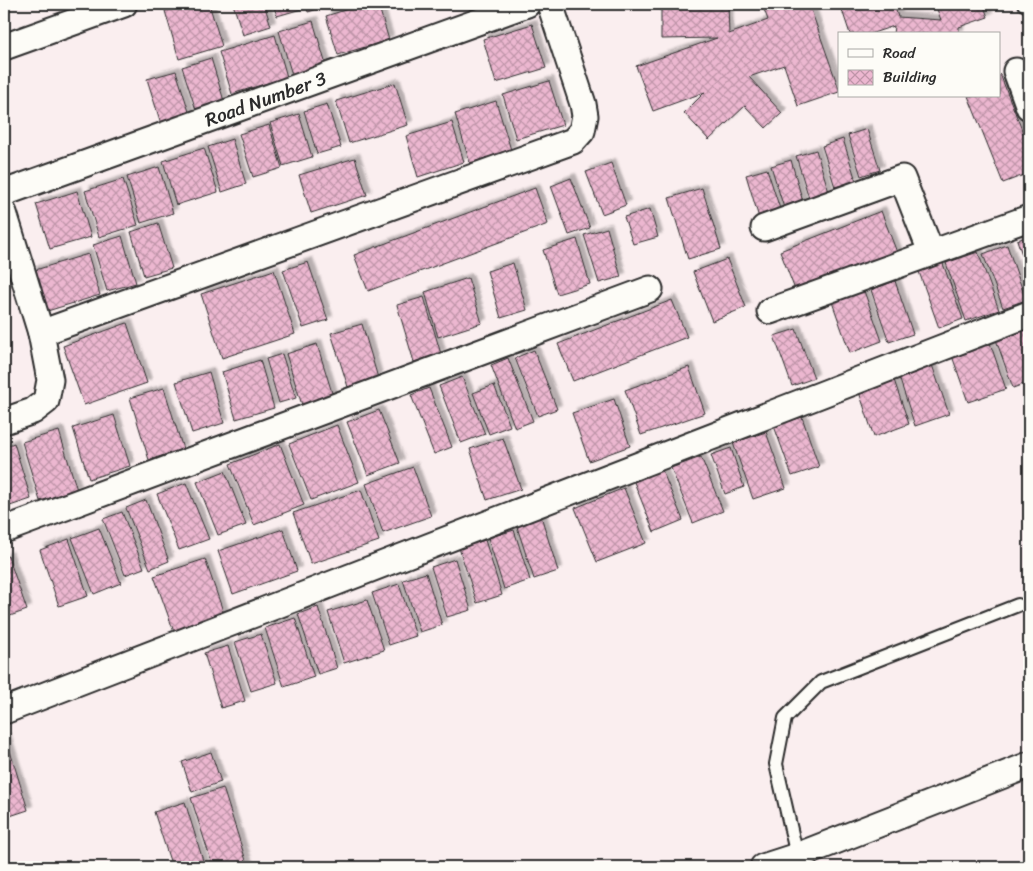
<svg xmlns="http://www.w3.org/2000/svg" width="1033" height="871" font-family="Sriracha,sans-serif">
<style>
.building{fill:url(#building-cross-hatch);stroke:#2b2b2b;filter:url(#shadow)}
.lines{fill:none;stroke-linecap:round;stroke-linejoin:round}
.service-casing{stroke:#2b2b2b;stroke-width:16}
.minor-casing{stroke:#2b2b2b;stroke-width:29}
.service{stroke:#fdfcf7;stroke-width:12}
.minor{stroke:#fdfcf7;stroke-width:25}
.labels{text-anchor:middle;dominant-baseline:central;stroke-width:5;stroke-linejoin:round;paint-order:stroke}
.street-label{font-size:19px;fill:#2b2b2b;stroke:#fdfcf7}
</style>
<defs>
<pattern id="building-cross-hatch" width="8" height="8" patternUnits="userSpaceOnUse" patternTransform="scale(1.25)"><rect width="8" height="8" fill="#ecb7d0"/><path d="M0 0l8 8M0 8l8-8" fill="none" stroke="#bf95a9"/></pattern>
<filter id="shadow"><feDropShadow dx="4.5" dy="-4.5" stdDeviation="1" flood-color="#0004"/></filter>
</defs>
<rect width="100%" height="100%" fill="#faeeef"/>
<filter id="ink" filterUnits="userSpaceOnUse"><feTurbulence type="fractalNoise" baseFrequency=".02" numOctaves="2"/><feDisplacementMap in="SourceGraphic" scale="10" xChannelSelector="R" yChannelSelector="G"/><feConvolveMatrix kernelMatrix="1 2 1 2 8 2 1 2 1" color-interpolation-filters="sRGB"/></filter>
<g filter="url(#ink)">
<g class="building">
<polygon points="190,4 209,4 222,46 179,59 165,11"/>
<polygon points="233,4 264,4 271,26 243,35"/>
<polygon points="273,4 303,4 305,8 277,16"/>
<polygon points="306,4 335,4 308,12"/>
<polygon points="364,4 378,4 389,40 338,55 326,16"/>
<polygon points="661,4 728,4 729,34 768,20 762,4 809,4 839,89 839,92 798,106 784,65 749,77 782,113 766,128 745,106 709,140 684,113 705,92 653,111 636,66 717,38 661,39"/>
<polygon points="840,4 894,4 898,17 941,20 935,4 983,4 988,17 959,27 959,34 893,34 894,26 870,34 850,34"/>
<polygon points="313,21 326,65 292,75 279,31"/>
<polygon points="532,24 546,68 496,83 483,39"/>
<polygon points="275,35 287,77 232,94 219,52"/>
<polygon points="211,58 224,101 196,110 182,67"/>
<polygon points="176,71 191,118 162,127 147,79"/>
<polygon points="1000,74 1029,148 1029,173 1003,183 968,96 999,96 999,75"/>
<polygon points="549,81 563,125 516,139 503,95"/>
<polygon points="395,83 408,125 349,143 336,101"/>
<polygon points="496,101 511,150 470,163 455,114"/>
<polygon points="327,104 341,147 317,154 304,111"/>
<polygon points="299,114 312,157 283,166 270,123"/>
<polygon points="452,122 464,162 418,177 406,136"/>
<polygon points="269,125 282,168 253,177 239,134"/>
<polygon points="867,129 880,170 861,176 848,135"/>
<polygon points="232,139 246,184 222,192 208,147"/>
<polygon points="843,139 856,181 835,187 822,146"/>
<polygon points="204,148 218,192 176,205 163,161"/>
<polygon points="816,150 829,192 809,198 796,156"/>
<polygon points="355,158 367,195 311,213 299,175"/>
<polygon points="791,160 803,202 784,208 771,166"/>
<polygon points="611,163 626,205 602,214 586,172"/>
<polygon points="159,167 173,213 141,223 127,177"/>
<polygon points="767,169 781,212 759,218 746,175"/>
<polygon points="571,178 590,228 569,235 551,186"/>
<polygon points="123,179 138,225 99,237 85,191"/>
<polygon points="535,188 548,224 368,291 354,255"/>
<polygon points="702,188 721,249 688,259 669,198"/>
<polygon points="77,191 91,237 50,249 36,204"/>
<polygon points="650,209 658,237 633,244 624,217"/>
<polygon points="881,211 898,255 797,295 780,251"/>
<polygon points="158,223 172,268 144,276 131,232"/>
<polygon points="607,228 621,277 599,283 584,235"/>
<polygon points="122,236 136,283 107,291 93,245"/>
<polygon points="1029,236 1029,275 1017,240"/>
<polygon points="577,239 590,284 557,294 543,250"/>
<polygon points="1007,245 1026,300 1003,308 983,254"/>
<polygon points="978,252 999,310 966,321 946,263"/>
<polygon points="88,254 100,295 44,312 32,271"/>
<polygon points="727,259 746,307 712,321 693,272"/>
<polygon points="942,261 963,319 939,328 918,269"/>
<polygon points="308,262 328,320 303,328 283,270"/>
<polygon points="513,263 527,310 501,318 487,271"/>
<polygon points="274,270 295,334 222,358 201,294"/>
<polygon points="468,278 482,323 438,337 425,292"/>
<polygon points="895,281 913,334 889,342 871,290"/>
<polygon points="864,291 882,341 850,353 832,302"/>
<polygon points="424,297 441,354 414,362 397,305"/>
<polygon points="672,300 687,337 573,381 558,344"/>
<polygon points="127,323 147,383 84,405 63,346"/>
<polygon points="362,324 378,378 348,387 331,333"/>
<polygon points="1029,325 1029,382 1013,388 995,337"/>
<polygon points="796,329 814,378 792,386 774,336"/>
<polygon points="989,340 1006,389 968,402 951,353"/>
<polygon points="317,344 333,396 302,405 286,354"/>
<polygon points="534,350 557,409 538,416 515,358"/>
<polygon points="282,354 296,398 279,403 266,359"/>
<polygon points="508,358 533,421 515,428 491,365"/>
<polygon points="260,360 274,408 236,419 222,372"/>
<polygon points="931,362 949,414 915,426 898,374"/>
<polygon points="689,367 705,413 641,435 625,390"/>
<polygon points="209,372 224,423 192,433 176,382"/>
<polygon points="462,377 485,434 461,443 439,386"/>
<polygon points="893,377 909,424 874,437 858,389"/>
<polygon points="494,385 510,426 489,434 473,393"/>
<polygon points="164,388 183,449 149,460 130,398"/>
<polygon points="429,388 452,447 434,454 411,395"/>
<polygon points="614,399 630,446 589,461 572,413"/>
<polygon points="379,410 400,463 368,475 347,422"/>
<polygon points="114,415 130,466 89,479 73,428"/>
<polygon points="802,417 819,467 792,476 774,426"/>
<polygon points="337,425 359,482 311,500 289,444"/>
<polygon points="59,431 77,490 40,501 22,442"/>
<polygon points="766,432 786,488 753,499 733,443"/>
<polygon points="503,438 521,489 487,500 470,449"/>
<polygon points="14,443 31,499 4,508 4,447"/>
<polygon points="280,444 304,505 254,525 230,464"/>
<polygon points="731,448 744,487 725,494 711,455"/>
<polygon points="701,457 723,511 693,523 671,468"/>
<polygon points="413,467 431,516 383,533 366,484"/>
<polygon points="662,470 683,520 654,532 634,482"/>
<polygon points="225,471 246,525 218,535 197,482"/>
<polygon points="186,483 209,539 179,550 157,494"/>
<polygon points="624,488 646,543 597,562 575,508"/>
<polygon points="361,490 379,541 311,564 293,513"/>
<polygon points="146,500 169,561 150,569 126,508"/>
<polygon points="122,512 144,568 125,575 103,519"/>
<polygon points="541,516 558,571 534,579 516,524"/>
<polygon points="99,528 121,583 94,594 72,538"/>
<polygon points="283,529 297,571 233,594 218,551"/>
<polygon points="514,530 530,580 504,589 488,538"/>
<polygon points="69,539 88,596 59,606 40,550"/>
<polygon points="485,540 502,595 477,603 459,548"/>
<polygon points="8,556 27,610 7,617 4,608 4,558"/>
<polygon points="205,559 224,614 174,632 154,576"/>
<polygon points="455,559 471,610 447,617 431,567"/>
<polygon points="426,573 442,625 420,632 403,580"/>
<polygon points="399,584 416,636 389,645 372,593"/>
<polygon points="367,600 384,650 344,663 328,612"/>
<polygon points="318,607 337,668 318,674 298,614"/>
<polygon points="295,618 314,677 284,687 265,628"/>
<polygon points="261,634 277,683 251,691 235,642"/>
<polygon points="228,646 245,701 221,708 204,653"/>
<polygon points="4,738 6,738 28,810 4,818"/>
<polygon points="211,752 221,782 192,792 182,762"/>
<polygon points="223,788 248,867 213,867 191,798"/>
<polygon points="185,802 205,867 172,867 154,812"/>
</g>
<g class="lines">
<defs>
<g id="service">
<polyline points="1024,4 1029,7"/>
<polyline points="797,856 776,764 785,718 821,682 1018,605"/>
</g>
<g id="minor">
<polyline points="4,47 124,4"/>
<polyline points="1016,71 1029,107"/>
<path id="s1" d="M 4,193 L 527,4"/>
<polyline points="4,213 41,333 50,380 46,401 33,411 4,421"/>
<polyline points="764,228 902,178 931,252"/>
<polyline points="770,311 1029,218"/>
<polyline points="41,333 573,141 582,131 585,116 583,104 550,4"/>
<polyline points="4,530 650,289"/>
<polyline points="4,711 1029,314"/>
<polyline points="763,867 797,856 1029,765"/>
</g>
</defs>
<use href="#service" class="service-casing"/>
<use href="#minor" class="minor-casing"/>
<use href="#service" class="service"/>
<use href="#minor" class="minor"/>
</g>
</g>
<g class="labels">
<g class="street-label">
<text stroke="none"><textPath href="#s1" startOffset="278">Road Number 3</textPath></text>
</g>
</g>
<rect width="1033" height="871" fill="none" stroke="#fdfcf7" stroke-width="20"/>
<rect x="10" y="10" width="1013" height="851" fill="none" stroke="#2b2b2b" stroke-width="2" filter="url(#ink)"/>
<rect x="838" y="32" width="162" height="65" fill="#fdfcf7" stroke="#a9a8a5"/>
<rect x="848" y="49" width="25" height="8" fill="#fdfcf7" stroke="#a9a8a5"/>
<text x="883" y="58" font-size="15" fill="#2b2b2b">Road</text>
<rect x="848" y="70" width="25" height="15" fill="url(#building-cross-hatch)" stroke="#a9a8a5"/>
<text x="883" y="82" font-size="15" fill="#2b2b2b">Building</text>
</svg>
